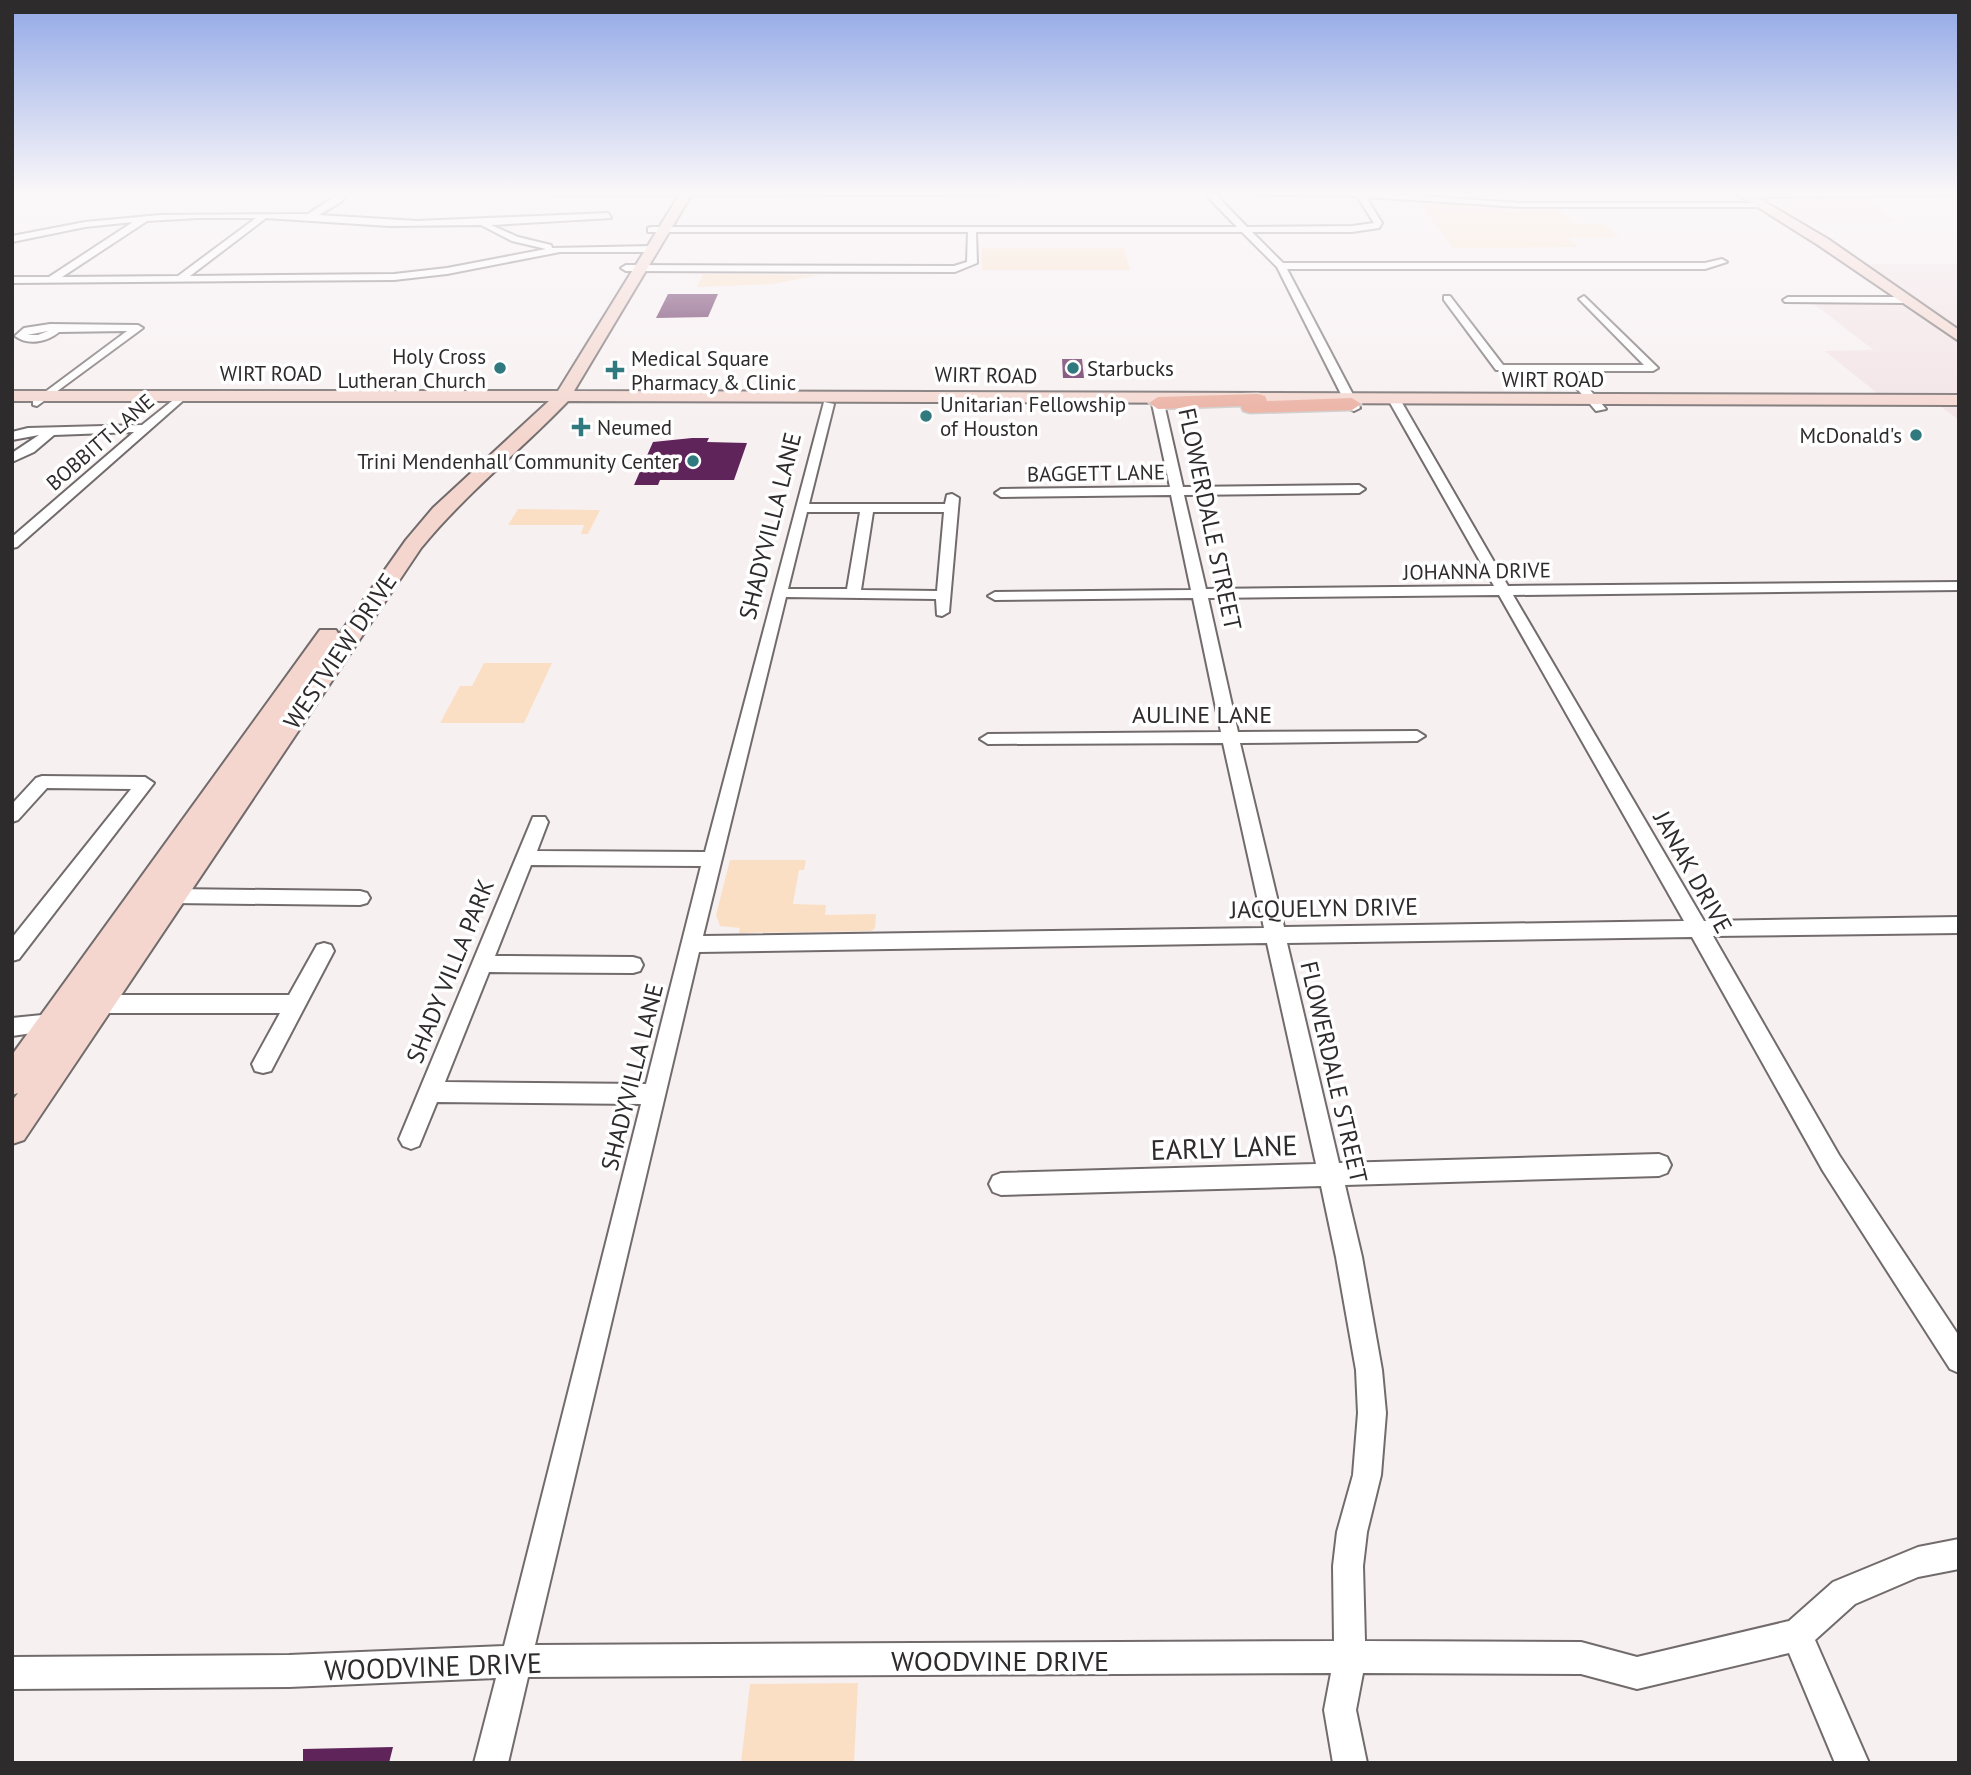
<svg xmlns="http://www.w3.org/2000/svg" width="1971" height="1775" font-family="'PT Sans',sans-serif">
<style>
.built{fill:#f2e2e5}
.green{fill:#fadfc4}
.building{fill:#5f255a}
.lines{fill:none;stroke-linecap:round;stroke-linejoin:round}
.minor-casing{stroke:#726b6c;stroke-width:4}
.tertiary-casing{stroke:#726b6c;stroke-width:4}
.secondary-casing{stroke:#726b6c;stroke-width:4}
.primary-casing{stroke:#cdcccc;stroke-width:3}
.minor{fill:#fff;fill-rule:evenodd}
.tertiary{fill:#fff;fill-rule:evenodd}
.secondary{fill:#f4d6ce;fill-rule:evenodd}
.primary{fill:#eaad9e;fill-rule:evenodd}
.poi-dot{fill:#30797f;stroke:#fff;stroke-width:2.5}
.labels{text-anchor:middle;dominant-baseline:central;stroke-width:7;stroke-linejoin:round;paint-order:stroke}
.far-poi-label{font-size:21px;fill:#2e2b2c;stroke:#fff;text-anchor:start}
.far-street-label{font-size:21px;fill:#2e2b2c;stroke:#fff}
.street-label{font-size:24px;fill:#2e2b2c;stroke:#fff}
.near-street-label{font-size:28px;fill:#2e2b2c;stroke:#fff}
</style>
<rect width="100%" height="100%" fill="#f7f0f1"/>
<g class="built">
<polygon points="1748,192 1861,192 1898,223 1806,224"/>
<polygon points="1859,264 1959,264 1959,420 1929,398 1882,397 1825,351 1874,350 1814,304 1916,304"/>
</g>
<g class="green">
<polygon points="1418,201 1544,208 1547,210 1551,210 1549,208 1556,208 1574,224 1604,224 1619,238 1569,238 1578,247 1453,248"/>
<polygon points="982,248 1124,248 1130,270 982,270"/>
<polygon points="703,274 820,275 772,284 697,287"/>
<polygon points="518,509 600,510 588,534 581,534 584,525 508,525"/>
<polygon points="484,663 552,663 524,723 440,723 460,686 472,686"/>
<polygon points="730,860 806,860 804,870 799,870 793,904 826,905 825,915 876,914 875,928 871,931 739,933 740,928 720,926 716,915"/>
<polygon points="858,1683 854,1763 741,1763 750,1684"/>
</g>
<g class="building">
<polygon points="668,294 718,294 708,317 656,318"/>
<polygon points="1062,359 1082,359 1084,378 1063,378"/>
<polygon points="692,438 709,438 707,442 747,443 734,480 660,480 658,485 634,485 653,442"/>
<polygon points="393,1747 389,1763 303,1763 303,1749"/>
</g>
<g class="lines">
<defs>
<g id="minor">
<path d="M 341,192 L 349,192 L 341,202 L 319,215 L 417,221 L 608,213 L 611,218 L 491,225 L 518,237 L 551,245 L 552,248 L 653,246 L 658,249 L 653,252 L 560,252 L 447,274 L 394,280 L 12,283 L 12,277 L 49,277 L 133,222 L 85,227 L 12,242 L 12,236 L 85,222 L 160,215 L 308,214 ZM 197,218 L 256,218 L 178,276 L 62,277 L 147,221 ZM 266,218 L 389,226 L 481,225 L 512,241 L 546,249 L 447,268 L 394,274 L 190,276 Z"/>
<polygon points="543,192 1203,192 1199,194 559,196"/>
<path d="M 1212,192 L 1362,192 L 1520,203 L 1759,203 L 1763,205 L 1759,207 L 1520,207 L 1366,197 L 1382,223 L 1379,228 L 1352,232 L 1252,232 L 1283,263 L 1705,263 L 1722,259 L 1727,262 L 1705,269 L 1287,269 L 1360,408 L 1354,411 L 1348,408 L 1277,267 L 1242,232 L 976,232 L 977,263 L 955,272 L 626,271 L 621,268 L 626,265 L 954,266 L 967,262 L 968,232 L 648,232 L 648,228 L 651,227 L 1237,227 L 1208,197 L 1208,193 ZM 1215,194 L 1357,196 L 1374,223 L 1352,226 L 1247,227 Z"/>
<polygon points="1444,296 1450,296 1503,365 1644,365 1581,301 1579,299 1584,296 1658,368 1653,371 1574,371 1606,409 1596,411 1562,371 1496,370 1444,300"/>
<polygon points="1788,297 1905,297 1910,300 1905,303 1785,302 1783,300"/>
<path d="M 50,324 L 138,325 L 143,328 L 37,406 L 33,405 L 33,401 L 127,331 L 59,332 C 47,342 28,346 15,336 L 24,328 ZM 48,331 L 38,335 L 27,335 Z"/>
<polygon points="182,393 188,396 186,398 17,547 12,548 12,537 134,432 54,435 34,452 12,462 12,453 39,435 12,440 12,432 28,428 142,425"/>
<path d="M 1157,396 L 1163,399 L 1183,487 L 1359,485 L 1365,489 L 1359,493 L 1184,495 L 1206,589 L 1494,586 L 1389,401 L 1395,398 L 1401,401 L 1508,586 L 1959,582 L 1959,590 L 1513,595 L 1704,921 L 1959,917 L 1959,933 L 1713,936 L 1839,1155 L 1959,1336 L 1959,1373 L 1950,1369 L 1823,1171 L 1692,937 L 1287,943 L 1339,1163 L 1659,1154 L 1667,1157 L 1671,1165 L 1667,1173 L 1659,1176 L 1345,1185 L 1362,1257 L 1382,1370 L 1386,1413 L 1381,1475 L 1367,1532 L 1363,1566 L 1365,1641 L 1581,1642 L 1637,1657 L 1789,1621 L 1833,1582 L 1918,1547 L 1959,1539 L 1959,1569 L 1918,1577 L 1855,1604 L 1815,1640 L 1869,1763 L 1835,1763 L 1789,1653 L 1637,1689 L 1581,1674 L 1363,1673 L 1356,1710 L 1367,1763 L 1333,1763 L 1324,1710 L 1331,1673 L 528,1677 L 508,1763 L 474,1763 L 496,1678 L 289,1687 L 12,1689 L 12,1657 L 289,1655 L 504,1646 L 641,1104 L 437,1102 L 419,1146 L 411,1149 L 403,1146 L 399,1139 L 533,817 L 545,817 L 548,822 L 537,851 L 705,852 L 824,402 L 834,404 L 809,504 L 945,504 L 947,495 L 952,494 L 959,498 L 949,612 L 942,616 L 937,615 L 936,599 L 786,597 L 703,936 L 1264,928 L 1223,743 L 988,744 L 980,739 L 988,734 L 1221,732 L 1193,598 L 995,600 L 988,596 L 995,592 L 1191,590 L 1171,495 L 1001,497 L 995,493 L 1001,489 L 1170,487 L 1151,399 ZM 807,512 L 860,512 L 847,589 L 788,589 ZM 873,512 L 944,512 L 937,591 L 861,590 ZM 1499,595 L 1684,921 L 1284,927 L 1240,743 L 1417,741 L 1425,736 L 1417,731 L 1238,732 L 1208,598 ZM 531,865 L 701,866 L 646,1084 L 445,1082 L 489,972 L 633,973 L 640,971 L 643,965 L 640,959 L 633,957 L 495,956 ZM 1267,943 L 1316,1164 L 1001,1173 L 993,1176 L 989,1184 L 993,1192 L 1001,1195 L 1321,1186 L 1336,1257 L 1356,1370 L 1358,1413 L 1353,1475 L 1337,1532 L 1333,1566 L 1334,1641 L 535,1645 L 699,952 Z"/>
<polygon points="42,776 145,777 154,783 19,959 12,961 12,938 131,789 47,788 18,820 12,822 12,804 36,778"/>
<polygon points="172,889 360,891 367,893 370,898 367,903 360,905 172,903 165,901 162,896 165,891"/>
<polygon points="324,943 331,945 334,951 271,1071 263,1073 255,1071 252,1064 280,1013 98,1013 91,1010 87,1004 91,998 98,995 289,995 317,945"/>
<polygon points="52,1014 60,1017 63,1023 60,1029 12,1036 12,1018"/>
</g>
<polygon id="tertiary" points="1744,192 1959,192 1959,195 1740,197 1740,193"/>
<g id="secondary">
<path d="M 681,192 L 693,192 L 574,391 L 1959,395 L 1959,405 L 568,401 C 520,451 465,494 421,548 L 24,1140 L 12,1144 L 12,1101 L 18,1093 L 12,1095 L 12,1055 L 320,630 L 336,630 L 339,635 L 334,642 L 406,540 L 433,508 L 549,401 L 12,401 L 12,391 L 558,391 Z"/>
<polygon points="1734,192 1748,192 1828,239 1959,330 1959,341 1818,245"/>
</g>
<polygon id="primary" points="1258,394 1265,396 1267,401 1352,398 1361,404 1352,410 1250,413 1243,411 1241,406 1158,409 1149,403 1158,397"/>
</defs>
<use href="#minor" class="minor-casing"/>
<use href="#tertiary" class="tertiary-casing"/>
<use href="#secondary" class="secondary-casing"/>
<use href="#primary" class="primary-casing"/>
<use href="#minor" class="minor"/>
<use href="#tertiary" class="tertiary"/>
<use href="#secondary" class="secondary"/>
<use href="#primary" class="primary"/>
</g>
<linearGradient id="sky" x2="0" y2="1"><stop stop-color="#92a8e6"/><stop offset="0.44" stop-color="#fbf8f9"/><stop offset="1" stop-color="#fbf8f9" stop-opacity="0"/></linearGradient>
<rect width="1971" height="440" fill="url(#sky)"/>
<g class="poi-dot">
<circle cx="500" cy="368" r="7"/>
<circle cx="1073" cy="368" r="7"/>
<path d="M611.5 359.5h7v7h7v7h-7v7h-7v-7h-7v-7h7z"/>
<circle cx="926" cy="416" r="7"/>
<path d="M577.5 416.5h7v7h7v7h-7v7h-7v-7h-7v-7h7z"/>
<circle cx="1916" cy="435" r="7"/>
<circle cx="693" cy="461" r="7"/>
</g>
<g class="labels">
<g class="far-poi-label">
<text x="486" y="356" text-anchor="end">Holy Cross<tspan x="486" dy="24">Lutheran Church</tspan></text>
<text x="631" y="358">Medical Square<tspan x="631" dy="24">Pharmacy &amp; Clinic</tspan></text>
<text x="1087" y="368">Starbucks</text>
<text x="940" y="404">Unitarian Fellowship<tspan x="940" dy="24">of Houston</tspan></text>
<text x="597" y="427">Neumed</text>
<text x="1902" y="435" text-anchor="end">McDonald's</text>
<text x="679" y="461" text-anchor="end">Trini Mendenhall Community Center</text>
</g>
<g class="far-street-label">
<text x="271" y="373">WIRT ROAD</text>
<text transform="translate(986 375) rotate(1)">WIRT ROAD</text>
<text x="1553" y="379">WIRT ROAD</text>
<text transform="translate(100 442) rotate(-41)">BOBBITT LANE</text>
<text transform="translate(1096 473) rotate(-1)">BAGGETT LANE</text>
<text transform="translate(1477 571) rotate(-1)">JOHANNA DRIVE</text>
</g>
<g class="street-label">
<text transform="translate(1210 519) rotate(78)">FLOWERDALE STREET</text>
<text transform="translate(770 526) rotate(-76)">SHADYVILLA LANE</text>
<text transform="translate(340 651) rotate(-56)">WESTVIEW DRIVE</text>
<text x="1202" y="714">AULINE LANE</text>
<text transform="translate(1693 872) rotate(61)">JANAK DRIVE</text>
<text transform="translate(1324 908) rotate(-1)">JACQUELYN DRIVE</text>
<text transform="translate(450 971) rotate(-68)">SHADY VILLA PARK</text>
<text transform="translate(1334 1072) rotate(77)">FLOWERDALE STREET</text>
<text transform="translate(632 1077) rotate(-76)">SHADYVILLA LANE</text>
</g>
<g class="near-street-label">
<text transform="translate(1224 1147) rotate(-2)">EARLY LANE</text>
<text x="1000" y="1660">WOODVINE DRIVE</text>
<text transform="translate(433 1666) rotate(-2)">WOODVINE DRIVE</text>
</g>
</g>
<rect width="1971" height="1775" fill="none" stroke="#2e2b2c" stroke-width="28"/>
</svg>
